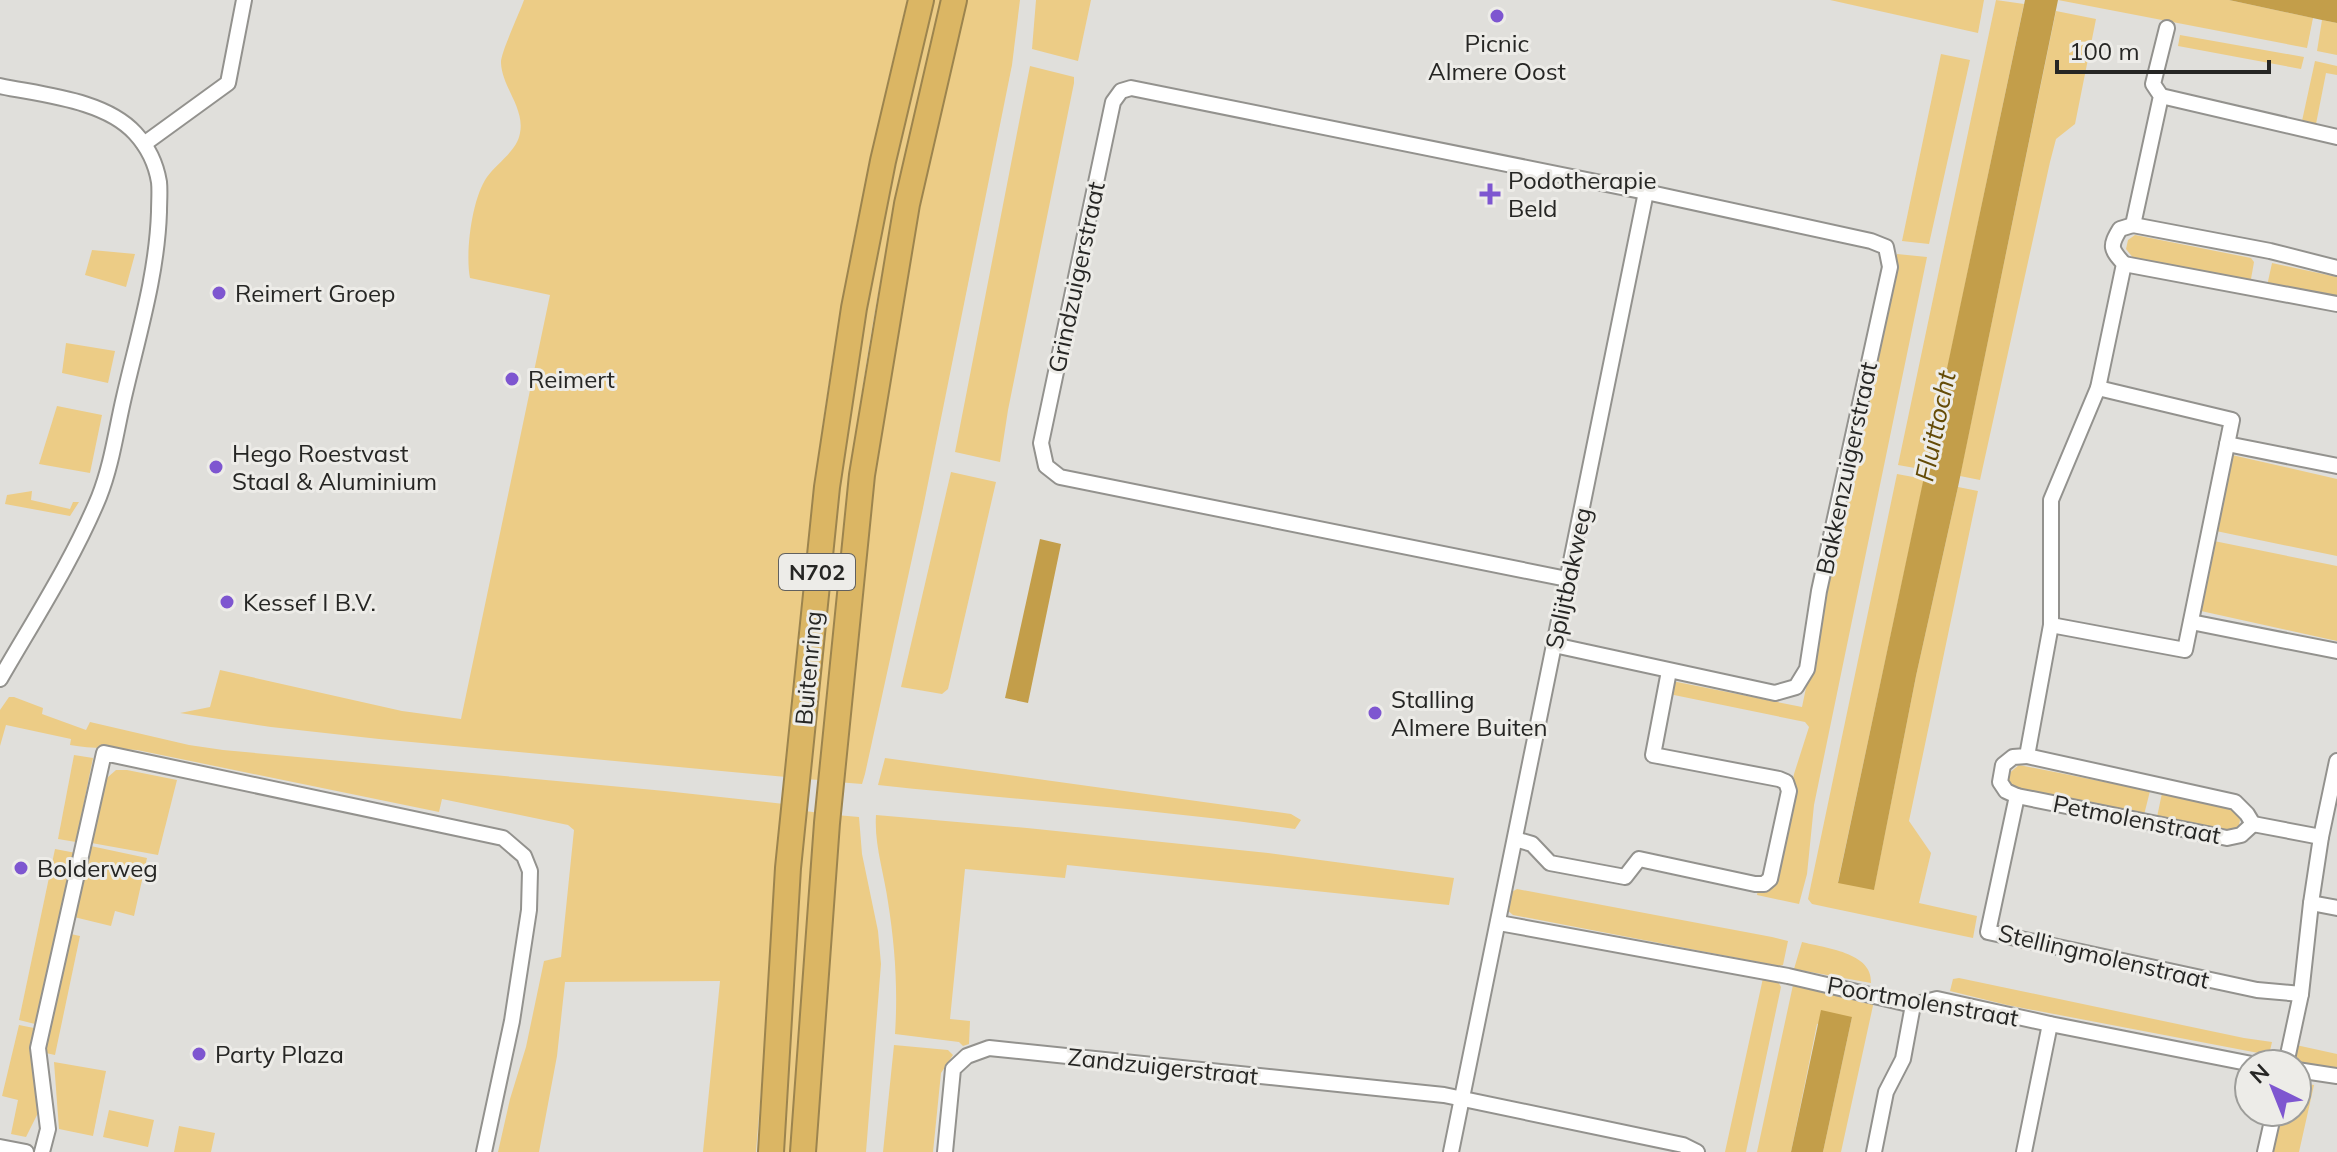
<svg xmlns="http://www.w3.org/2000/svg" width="2337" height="1152" font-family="Mulish,sans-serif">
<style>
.green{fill:#eccc86}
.water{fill:#c39e4a}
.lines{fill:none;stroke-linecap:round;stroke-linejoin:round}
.street-casing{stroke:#93928e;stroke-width:18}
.highway-casing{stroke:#9c844e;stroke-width:28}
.street{stroke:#fff;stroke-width:14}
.highway{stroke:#dbb664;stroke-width:24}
.poi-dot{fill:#7e56d0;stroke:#edece8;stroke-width:3}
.labels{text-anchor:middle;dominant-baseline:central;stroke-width:6;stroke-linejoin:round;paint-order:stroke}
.shield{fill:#edece8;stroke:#62615f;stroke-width:2}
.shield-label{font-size:22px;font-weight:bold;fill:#262624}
.poi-label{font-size:24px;fill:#262624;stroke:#edece8;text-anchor:start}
.street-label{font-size:24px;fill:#262624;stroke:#edece8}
.water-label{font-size:26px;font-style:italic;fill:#644b07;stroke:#edece8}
</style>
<rect width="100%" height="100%" fill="#e0dfdb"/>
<g class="green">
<path d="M 524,0 L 907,0 C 882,106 857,212 839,320 C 813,471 798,624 786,777 L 379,739 L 271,727 L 180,713 L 210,707 L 220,670 L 402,711 L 461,719 L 550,295 L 470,278 C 465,253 472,198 487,177 C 497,163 517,151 520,133 C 525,108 502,87 501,63 C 500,54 520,12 524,0 Z"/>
<path d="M 926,0 L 942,0 C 921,89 900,177 883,267 C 851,436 834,609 820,780 L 804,779 L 854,341 Z"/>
<polygon points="961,0 1020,0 1012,65 923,508 865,774 862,784 837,782 880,389"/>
<polygon points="1036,0 1091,0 1078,61 1032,49"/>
<polygon points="1830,0 1984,0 1978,33"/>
<polygon points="1996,0 2024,4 1926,470 1898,465"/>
<polygon points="2058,0 2229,0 2313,18 2307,48"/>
<polygon points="2056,11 2096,19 2075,124 2056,139 2050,162 1980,480 1960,476"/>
<polygon points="2322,20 2337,23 2337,55 2317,51"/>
<polygon points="2180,35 2304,57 2301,69 2178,46"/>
<polygon points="1941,54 1970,60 1929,244 1902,241"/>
<polygon points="2315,61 2337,66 2337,75 2326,73 2316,124 2302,121"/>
<polygon points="1030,66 1074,77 1074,83 1008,410 1000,462 955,452"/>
<polygon points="2135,235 2251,258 2254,262 2251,279 2247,283 2134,259 2126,249 2128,240"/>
<polygon points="92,250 135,254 126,287 85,275"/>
<polygon points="1897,254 1927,257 1814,805 1807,874 1799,904 1757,895 1758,888 1774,879 1794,774 1809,727 1805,722 1669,694 1672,681 1802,707"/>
<polygon points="2272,263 2337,277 2337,301 2267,286"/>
<polygon points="66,343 115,351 108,383 62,373"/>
<polygon points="57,406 102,415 90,473 39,464"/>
<polygon points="2232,455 2337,479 2337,556 2216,531"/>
<polygon points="951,472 996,482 948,689 942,694 901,687"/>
<polygon points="1897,474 1924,479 1838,882 1874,889 1916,676 1958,487 1978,491 1909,821 1931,853 1919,903 1977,916 1973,938 1812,904 1808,899"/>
<polygon points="32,491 31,500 70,509 73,502 79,502 70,516 5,504 7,495"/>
<polygon points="2214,541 2337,566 2337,641 2201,611"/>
<path d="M 9,697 L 14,697 L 43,708 L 42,714 L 86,730 L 90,722 L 189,745 L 223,750 L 665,791 L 784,804 L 756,1152 L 703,1152 L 720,981 L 565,982 L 557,1056 L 539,1152 L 498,1152 L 510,1099 L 526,1047 L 544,961 L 561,957 L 574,830 L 568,825 L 442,799 L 439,812 L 137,750 C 114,748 93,749 70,745 L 71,739 L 6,725 L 0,746 L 0,710 Z"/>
<polygon points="74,755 93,758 76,842 58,839"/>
<path d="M 885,758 L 1291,814 L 1301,820 L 1295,829 C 1157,809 1017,800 878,785 Z"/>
<polygon points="2019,765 2150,791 2144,815 2012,788 2008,784 2007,775"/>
<polygon points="116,770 127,770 177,780 158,855 86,842 99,785"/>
<polygon points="2162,793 2235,809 2240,820 2238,829 2233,833 2161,821 2157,817"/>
<polygon points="805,811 820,813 795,1152 778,1152"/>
<polygon points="836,815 859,817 862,854 878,931 881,964 866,1152 810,1152"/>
<path d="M 876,815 L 1027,828 L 1268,853 L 1454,878 L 1449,905 L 1067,865 L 1065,878 L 965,869 L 950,1019 L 970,1021 L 969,1044 L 963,1046 L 959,1042 L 895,1034 C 898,989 895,946 888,902 C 884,873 874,844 876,815 Z"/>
<polygon points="86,845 147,858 134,916 115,911 111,926 74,917"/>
<polygon points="55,849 76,853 39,1025 19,1020"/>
<polygon points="1517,889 1772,937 1788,941 1783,965 1779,966 1513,915 1506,909 1510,893"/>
<polygon points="66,933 80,936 55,1055 41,1052"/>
<path d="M 1802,942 C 1824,948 1873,952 1871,983 L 1794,969 Z"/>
<polygon points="1763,978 1777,980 1781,987 1746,1152 1725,1152"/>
<polygon points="1959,978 2244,1038 2272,1042 2269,1055 2007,1005 1950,991 1953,979"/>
<polygon points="1796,983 1874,1001 1841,1152 1823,1152 1852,1017 1817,1024 1791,1152 1757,1152 1793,985"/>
<polygon points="19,1025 39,1029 40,1109 26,1137 11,1134 18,1100 2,1096"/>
<polygon points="894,1045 948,1050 953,1055 941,1073 933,1152 883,1152"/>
<polygon points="2296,1045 2337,1054 2337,1070 2293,1061"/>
<polygon points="54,1062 106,1071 93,1136 59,1129"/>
<polygon points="2297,1082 2314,1085 2299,1152 2273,1152 2281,1112 2297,1112"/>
<polygon points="109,1110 154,1120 148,1147 103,1137"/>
<polygon points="179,1126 215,1133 211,1152 174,1152"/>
</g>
<g class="water">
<polygon points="2025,0 2058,0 1958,487 1916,676 1874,890 1838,883"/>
<polygon points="2229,0 2337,0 2337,23 2322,20"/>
<polygon points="1040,539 1061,544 1028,703 1005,698"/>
<polygon points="1821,1010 1852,1017 1823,1152 1791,1152"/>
</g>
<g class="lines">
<defs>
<g id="street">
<path d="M 2167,28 L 2153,84 L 2161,96 L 2133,225 L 2120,229 C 2109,247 2111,249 2124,264 L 2098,388 L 2051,500 L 2051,625 L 2027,756 L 2013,757 L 2003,765 L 2000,782 L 2006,791 L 2017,796 L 1988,932 L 2257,990 L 2301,994"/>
<path d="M 0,86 C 43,95 105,100 135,133 C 147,146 156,164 159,182 C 160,191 159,202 159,212 C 157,275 138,336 124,397 C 116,431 112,464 99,497 C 73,560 34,620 0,679"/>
<polyline points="2161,96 2337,137"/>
<polyline points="144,144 228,83 244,0"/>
<polyline points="2133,225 2270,251 2337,268"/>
<polyline points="2124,264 2337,304"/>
<polyline points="2227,444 2337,466"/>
<polyline points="2191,622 2337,651"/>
<polyline points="2051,625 2185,650 2232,420 2098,388"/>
<polyline points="1554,645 1775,693 1796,687 1807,669 1819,591 1890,267 1886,247 1871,241 1646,192 1131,88 1121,91 1113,102 1041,443 1046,466 1060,477 1567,579"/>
<polyline points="2027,756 2235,802 2247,814 2253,824"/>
<polyline points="2017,796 2227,838 2241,835 2253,824"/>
<polyline points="2253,824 2321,837"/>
<polyline points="1515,839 1532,844 1550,863 1625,877 1639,859 1755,884 1764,884 1770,879 1789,791 1786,782 1779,779 1653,755 1669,671"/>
<polyline points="2311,903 2337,908"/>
<polyline points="1499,923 1788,976 1913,1005 1937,999 2050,1024 2252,1064"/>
<polyline points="2286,1064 2301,994 2311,903 2321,837 2337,761"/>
<polyline points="2297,1070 2337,1076"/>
<polyline points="0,1147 26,1152"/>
<polyline points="42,1152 48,1129 38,1048 104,753 503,838 524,856 530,871 529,910 512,1021 484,1152"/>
<polyline points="945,1152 953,1069 967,1056 989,1048 1444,1095 1683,1145 1697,1152"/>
<polyline points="1451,1152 1646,192"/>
<polyline points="1874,1152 1886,1092 1903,1059 1913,1005"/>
<polyline points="2024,1152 2050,1024"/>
<polyline points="2265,1152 2274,1112"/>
</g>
<g id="highway">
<polyline points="771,1152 788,868 827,487 854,308 883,161 921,0"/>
<polyline points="803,1152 827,823 862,475 907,204 954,0"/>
</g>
</defs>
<use href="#street" class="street-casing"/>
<use href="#highway" class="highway-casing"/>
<use href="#street" class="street"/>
<use href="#highway" class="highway"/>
</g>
<g class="poi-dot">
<circle cx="1497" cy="16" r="8"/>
<path d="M1486 182h8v8h8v8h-8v8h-8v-8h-8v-8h8z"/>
<circle cx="219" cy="293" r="8"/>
<circle cx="512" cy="379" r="8"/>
<circle cx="216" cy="467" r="8"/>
<circle cx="227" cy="602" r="8"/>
<circle cx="1375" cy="713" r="8"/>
<circle cx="21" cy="868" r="8"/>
<circle cx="199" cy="1054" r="8"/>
</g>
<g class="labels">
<rect class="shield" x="779" y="554" width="76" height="36" rx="6"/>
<g class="shield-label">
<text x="817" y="572">N702</text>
</g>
<g class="poi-label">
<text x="1497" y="43" text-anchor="middle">Picnic<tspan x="1497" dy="28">Almere Oost</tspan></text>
<text x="1508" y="180">Podotherapie<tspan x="1508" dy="28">Beld</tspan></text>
<text x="235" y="293">Reimert Groep</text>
<text x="528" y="379">Reimert</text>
<text x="232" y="453">Hego Roestvast<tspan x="232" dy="28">Staal &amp; Aluminium</tspan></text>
<text x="243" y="602">Kessef I B.V.</text>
<text x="1391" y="699">Stalling<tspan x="1391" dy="28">Almere Buiten</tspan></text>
<text x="37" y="868">Bolderweg</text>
<text x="215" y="1054">Party Plaza</text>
</g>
<g class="street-label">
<text transform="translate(1076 277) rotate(-78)">Grindzuigerstraat</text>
<text transform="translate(1846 468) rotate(-78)">Bakkenzuigerstraat</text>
<text transform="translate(1568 578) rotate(-78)">Splijtbakweg</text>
<text transform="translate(808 668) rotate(-85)">Buitenring</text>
<text transform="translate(2137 819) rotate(11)">Petmolenstraat</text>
<text transform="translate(2104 956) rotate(13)">Stellingmolenstraat</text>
<text transform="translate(1923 1001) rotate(10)">Poortmolenstraat</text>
<text transform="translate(1163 1066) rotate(6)">Zandzuigerstraat</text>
</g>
<g class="water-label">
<text transform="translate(1935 426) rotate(-78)">Fluittocht</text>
</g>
</g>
<g transform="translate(2273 1088) rotate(317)"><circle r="38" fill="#edece8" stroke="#9d9d9a" stroke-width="2"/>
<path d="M0-6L14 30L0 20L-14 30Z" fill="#7e56d0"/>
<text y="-12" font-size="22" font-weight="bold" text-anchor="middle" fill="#262624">N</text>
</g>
<path d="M2057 60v12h212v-12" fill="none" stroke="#262624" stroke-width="4"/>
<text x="2069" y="60" font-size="24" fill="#262624" stroke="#edece8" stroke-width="6" paint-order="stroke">100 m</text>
</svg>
